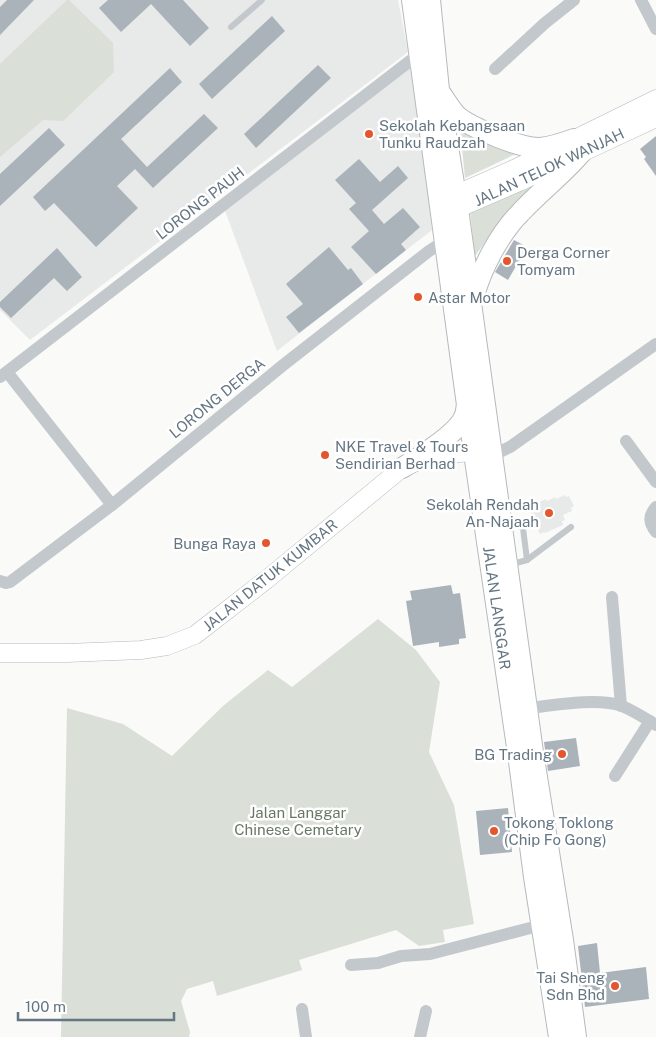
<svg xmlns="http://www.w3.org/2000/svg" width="656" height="1037" font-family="'Public Sans',sans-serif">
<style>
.built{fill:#e8e9e9}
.green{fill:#dadfd7}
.building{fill:#aab3b9}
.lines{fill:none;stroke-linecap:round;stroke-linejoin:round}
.secondary-casing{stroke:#b3babf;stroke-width:19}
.primary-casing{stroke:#b5babe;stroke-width:22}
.lane{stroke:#c3c8cc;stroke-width:6}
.street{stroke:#c3c8cc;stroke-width:12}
.secondary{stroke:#fff;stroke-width:18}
.primary{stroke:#fff;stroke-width:20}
.poi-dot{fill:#e4572e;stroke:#fff;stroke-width:2}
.labels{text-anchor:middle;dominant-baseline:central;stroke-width:5;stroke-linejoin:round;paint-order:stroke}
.poi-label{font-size:15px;fill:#657683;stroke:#fff;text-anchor:start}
.street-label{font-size:15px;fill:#657683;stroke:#fff}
.park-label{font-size:15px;fill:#687a64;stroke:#fff}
</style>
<rect width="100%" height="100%" fill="#fafaf8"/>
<g class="built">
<polygon points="0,0 398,0 408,52 30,340 0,310"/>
<polygon points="412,61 432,230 277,351 224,208"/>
<polygon points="565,495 566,497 569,496 574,506 571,508 572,511 563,515 565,520 562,521 563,525 545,533 544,532 540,534 536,525 529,528 526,519 532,516 528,507 546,499 547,501 555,497 556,499"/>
</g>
<g class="green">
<polygon points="67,0 69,0 113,43 114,72 63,121 43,120 0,157 0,64"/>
<polygon points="460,126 524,150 465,178"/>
<polygon points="550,171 510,208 475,256 470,211"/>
<polygon points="378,619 416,650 440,682 429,752 454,805 474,924 443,930 445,942 419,946 396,930 299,960 302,970 217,996 213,981 187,989 181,1001 190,1032 189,1037 61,1037 67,708 123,724 172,756 223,706 268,670 292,687"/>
</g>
<g class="building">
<polygon points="7,0 34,0 0,35 0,7"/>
<polygon points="108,0 183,0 209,28 190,46 151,4 121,32 99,8"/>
<polygon points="272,16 285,31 212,99 199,84"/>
<polygon points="318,65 331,78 256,148 244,134"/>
<polygon points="170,68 182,82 121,139 147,167 204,114 218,128 153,188 135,169 117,186 138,208 96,247 54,203 45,211 33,197"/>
<polygon points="49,128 65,145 0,206 0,174"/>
<polygon points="656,136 656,176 644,159 646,157 640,149"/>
<polygon points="359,159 380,182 398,166 408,178 372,210 384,224 403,208 420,227 401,244 406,250 376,274 351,247 369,231 349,209 356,203 335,180"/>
<polygon points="514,240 527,247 508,280 495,272"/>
<polygon points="329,247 348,270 351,268 363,284 299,333 286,317 303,304 286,284"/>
<polygon points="57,248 82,277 67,291 54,278 11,318 0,307 0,302"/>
<polygon points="451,585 453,594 460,593 466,638 459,639 459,644 439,647 439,642 413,646 406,601 412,600 410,591"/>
<polygon points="576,738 580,766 548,771 544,742"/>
<polygon points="508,808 512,852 480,855 476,811"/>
<polygon points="597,943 600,973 646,967 649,999 585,1007 578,946"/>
</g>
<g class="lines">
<defs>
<g id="secondary">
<polyline points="443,200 514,169 656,99"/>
<polyline points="445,214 519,182 656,118"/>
<path d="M 0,653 L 67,653 L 141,650 L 167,646 L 195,635 L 266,580 L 402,468 C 432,454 454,453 487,451"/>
</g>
<g id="primary">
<polyline points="412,0 467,405 518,754 534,877 559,1037"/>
<polyline points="430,0 439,90 458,209 533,752 563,940 576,1037"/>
<path d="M 441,94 C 446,101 451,110 457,116 C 472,128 522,149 540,148 C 552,147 563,143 574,139"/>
<path d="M 473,299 C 481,269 499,234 521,212 C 541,191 563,174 582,152"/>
<path d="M 402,468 C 417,459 458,433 464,417 C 466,414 466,409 467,405"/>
</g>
</defs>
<use href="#secondary" class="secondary-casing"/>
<use href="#primary" class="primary-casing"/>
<g class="lane">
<polyline points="231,27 262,0"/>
<polyline points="504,527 517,525 523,528 527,560"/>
<polyline points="509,565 527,560 571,527"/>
</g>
<g class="street">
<polyline points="641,0 656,29"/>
<polyline points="495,69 545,23 574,0"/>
<polyline points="7,372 112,505"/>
<polyline points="0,377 419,54"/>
<polyline points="626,441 656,482"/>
<polyline points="493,455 510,447 656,344"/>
<path d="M 656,507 C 648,516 649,523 656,532"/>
<polyline points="0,581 6,583 10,582 112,505 282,366 429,251 446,240"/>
<polyline points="612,597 621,706"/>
<path d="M 522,709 C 550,706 596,697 622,706 C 634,711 645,718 656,725"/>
<polyline points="615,776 650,721"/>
<polyline points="351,965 378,963 401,956 430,954 542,925"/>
<polyline points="302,1009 306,1037"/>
<polyline points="420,1037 426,1011"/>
</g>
<use href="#secondary" class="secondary"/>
<use href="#primary" class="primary"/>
</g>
<g class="poi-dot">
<circle cx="369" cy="134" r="5"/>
<circle cx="507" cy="261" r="5"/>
<circle cx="418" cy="297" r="5"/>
<circle cx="325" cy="455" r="5"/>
<circle cx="549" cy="513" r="5"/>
<circle cx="266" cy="543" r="5"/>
<circle cx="562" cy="754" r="5"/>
<circle cx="494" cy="831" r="5"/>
<circle cx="615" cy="986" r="5"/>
</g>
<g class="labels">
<g class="poi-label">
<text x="379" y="125">Sekolah Kebangsaan<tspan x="379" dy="17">Tunku Raudzah</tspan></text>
<text x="517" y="252">Derga Corner<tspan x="517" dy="17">Tomyam</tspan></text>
<text x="428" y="297">Astar Motor</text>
<text x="335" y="446">NKE Travel &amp; Tours<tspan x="335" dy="17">Sendirian Berhad</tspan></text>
<text x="539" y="504" text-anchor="end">Sekolah Rendah<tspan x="539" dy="17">An-Najaah</tspan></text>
<text x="256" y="543" text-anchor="end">Bunga Raya</text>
<text x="552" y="754" text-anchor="end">BG Trading</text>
<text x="504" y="822">Tokong Toklong<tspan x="504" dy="17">(Chip Fo Gong)</tspan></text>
<text x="605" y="977" text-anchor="end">Tai Sheng<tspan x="605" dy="17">Sdn Bhd</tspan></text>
</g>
<g class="street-label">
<text transform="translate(549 167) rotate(-25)">JALAN TELOK WANJAH</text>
<text transform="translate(200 203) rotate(-38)">LORONG PAUH</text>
<text transform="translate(217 398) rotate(-39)">LORONG DERGA</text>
<text transform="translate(270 575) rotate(-39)">JALAN DATUK KUMBAR</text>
<text transform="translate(497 608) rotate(82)">JALAN LANGGAR</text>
</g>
<g class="park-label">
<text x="298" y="812">Jalan Langgar<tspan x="298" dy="17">Chinese Cemetary</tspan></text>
</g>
</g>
<path d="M18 1012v8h156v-8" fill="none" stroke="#657683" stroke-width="2.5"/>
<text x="25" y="1012" font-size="15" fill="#657683" stroke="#ffffff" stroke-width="4" paint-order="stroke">100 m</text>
</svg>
